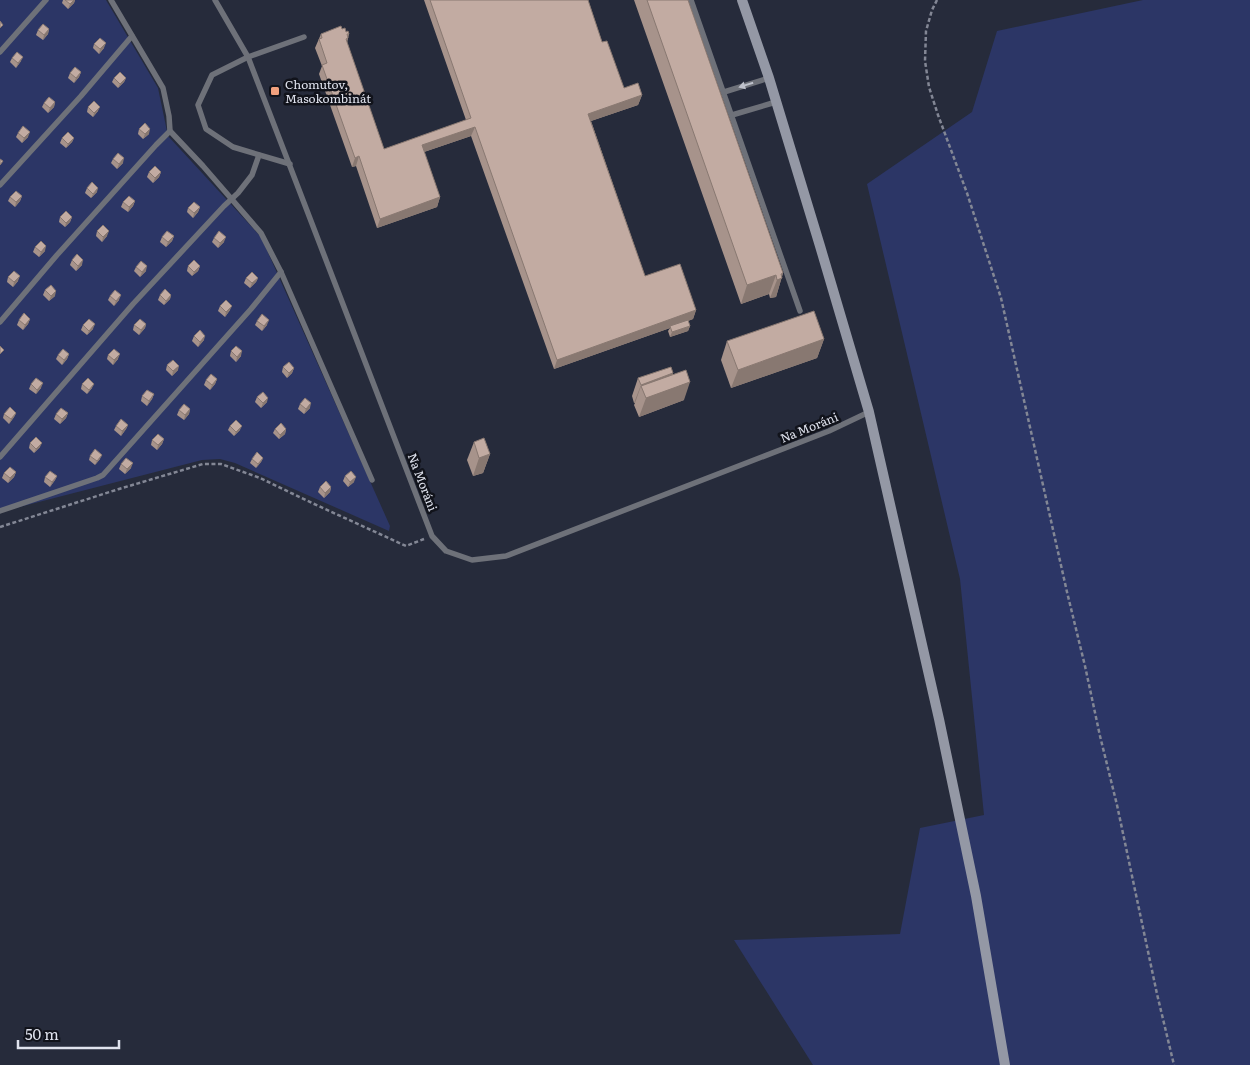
<svg xmlns="http://www.w3.org/2000/svg" width="1250" height="1065" font-family="Literata,serif">
<style>
.green{fill:#2c3666}
.lines{fill:none;stroke-linecap:round;stroke-linejoin:round}
.path{stroke:#838795;stroke-width:2.5;stroke-dasharray:4 2.5;stroke-linecap:butt}
.lane{stroke:#6e7179;stroke-width:5.5}
.secondary{stroke:#9498a5;stroke-width:10}
.wall{fill:#a7938b}
.shaded-wall{fill:#887871}
.building{fill:#c2aba2;stroke:#887871}
.oneway{fill:#bec1cb}
.poi-dot{fill:#f2a17e;stroke:#11131b;stroke-width:2}
.labels{text-anchor:middle;dominant-baseline:central;stroke-width:5;stroke-linejoin:round;paint-order:stroke}
.poi-label{font-size:12px;fill:#e0e3ee;stroke:#11131b;text-anchor:start}
.street-label{font-size:12px;fill:#e0e3ee;stroke:#11131b}
</style>
<rect width="100%" height="100%" fill="#262b3b"/>
<g class="green">
<polygon points="0,0 106,0 158,88 168,136 261,237 390,526 389,531 235,463 220,459 202,460 0,512"/>
<polygon points="1143,0 1250,0 1250,1065 813,1065 734,940 900,934 920,828 984,815 960,579 867,184 972,112 997,31"/>
</g>
<g class="lines">
<g class="path">
<polyline points="937,0 932,10 926,31 925,61 929,87 938,115 967,193 1001,298 1067,592 1085,666 1100,736 1117,805 1157,994 1174,1065"/>
<polyline points="0,527 119,489 203,464 221,464 260,478 312,503 406,546 424,539"/>
</g>
<g class="lane">
<polyline points="111,0 163,88 169,116 170,131 203,166 261,233 281,272 372,480"/>
<polyline points="215,0 248,57 432,536 446,551 472,560 506,556 829,431 869,412"/>
<polyline points="691,0 800,311"/>
<polyline points="0,52 46,0"/>
<polyline points="724,92 769,78"/>
<polyline points="732,115 776,102"/>
<polyline points="290,164 233,147 206,129 198,105 212,75 248,57 304,37"/>
<polyline points="0,185 81,96 132,36"/>
<polyline points="0,322 57,255 156,145 170,131"/>
<polyline points="0,457 133,304 224,206 238,193 252,175 259,155"/>
<polyline points="0,511 97,478 103,475 251,309 281,272"/>
</g>
<polyline class="secondary" points="742,0 769,78 820,246 869,412 939,719 976,896 1005,1065"/>
</g>
<g class="wall">
<polygon points="63,0 75,0 74,3 68,9 62,3"/>
<polygon points="424,0 588,0 602,42 624,88 642,95 638,105 591,121 645,276 696,310 693,319 688,321 690,326 688,331 670,337 668,331 670,328 554,369 471,136 424,152 440,197 437,207 377,228 356,166 352,167 319,74 322,66 315,48 321,34 342,29 349,34 347,43 384,149 466,120"/>
<polygon points="634,0 688,0 783,273 776,297 770,298 769,294 741,304"/>
<polygon points="49,29 48,34 43,40 36,35 38,30"/>
<polygon points="94,44 104,48 99,54 93,48"/>
<polygon points="12,58 21,61 16,68 10,62"/>
<polygon points="81,72 79,77 74,83 68,78 70,73"/>
<polygon points="114,78 126,78 124,82 118,88 112,82"/>
<polygon points="55,102 54,107 48,113 42,107 44,103"/>
<polygon points="88,107 98,111 93,117 87,112"/>
<polygon points="139,129 149,134 143,139 138,134"/>
<polygon points="18,133 28,137 22,143 16,137"/>
<polygon points="62,138 74,138 72,142 66,148 60,143"/>
<polygon points="113,159 123,163 117,169 111,163"/>
<polygon points="149,172 161,172 159,177 153,183 147,177"/>
<polygon points="87,188 97,192 91,198 85,193"/>
<polygon points="22,196 20,201 15,207 8,201 10,197"/>
<polygon points="135,201 133,206 128,212 121,207 123,202"/>
<polygon points="200,207 198,212 193,218 187,212 188,208"/>
<polygon points="60,217 72,217 70,222 65,227 59,222"/>
<polygon points="97,231 107,236 102,242 96,236"/>
<polygon points="174,236 172,241 166,247 160,242 162,237"/>
<polygon points="214,238 224,242 218,248 212,242"/>
<polygon points="35,247 45,251 39,257 33,252"/>
<polygon points="72,260 82,265 76,271 70,265"/>
<polygon points="188,266 200,266 198,271 192,276 187,271"/>
<polygon points="136,267 146,271 140,277 134,271"/>
<polygon points="8,277 18,281 13,287 7,282"/>
<polygon points="246,278 258,278 256,282 250,288 244,283"/>
<polygon points="45,290 55,296 49,301 43,295"/>
<polygon points="160,295 171,295 170,299 164,305 158,300"/>
<polygon points="110,296 119,300 114,306 108,300"/>
<polygon points="220,306 230,310 225,317 218,311"/>
<polygon points="30,319 28,324 23,330 17,325 19,320"/>
<polygon points="257,321 267,325 262,331 255,325"/>
<polygon points="146,324 145,328 139,335 133,330 134,325"/>
<polygon points="83,325 93,329 87,335 81,330"/>
<polygon points="194,336 204,340 198,347 192,341"/>
<polygon points="824,339 817,358 731,388 721,360 727,341"/>
<polygon points="231,351 241,356 236,362 230,356"/>
<polygon points="69,354 67,359 62,365 56,359 58,355"/>
<polygon points="108,355 118,359 113,365 107,359"/>
<polygon points="167,365 178,370 172,376 166,370"/>
<polygon points="283,367 294,368 292,373 287,378 282,372"/>
<polygon points="673,374 684,400 639,417 634,405 635,403 634,403 632,396 638,378"/>
<polygon points="217,379 215,384 210,390 204,385 206,380"/>
<polygon points="31,384 41,388 36,394 29,389"/>
<polygon points="82,384 92,388 87,394 81,389"/>
<polygon points="154,394 152,399 147,406 141,401 142,396"/>
<polygon points="257,397 267,402 261,408 255,402"/>
<polygon points="300,404 310,408 304,414 298,409"/>
<polygon points="190,409 189,414 184,420 177,415 179,410"/>
<polygon points="16,413 14,417 9,424 3,418 4,414"/>
<polygon points="68,413 66,418 60,424 54,419 56,414"/>
<polygon points="128,425 126,429 121,436 114,430 116,426"/>
<polygon points="230,426 240,430 234,436 228,430"/>
<polygon points="275,429 286,429 285,434 279,439 273,433"/>
<polygon points="164,439 162,444 157,450 151,445 152,440"/>
<polygon points="474,442 490,454 483,473 473,476 467,460"/>
<polygon points="30,443 40,447 34,453 29,448"/>
<polygon points="90,456 100,459 95,465 89,460"/>
<polygon points="263,458 261,462 256,468 250,463 252,459"/>
<polygon points="121,464 131,468 125,474 119,469"/>
<polygon points="16,472 14,477 8,483 2,478 4,473"/>
<polygon points="57,476 55,480 50,487 44,482 45,477"/>
<polygon points="345,476 354,482 348,487 343,481"/>
<polygon points="320,487 331,487 330,492 324,498 318,492"/>
</g>
<g class="shaded-wall">
<polygon points="74,0 75,0 74,3 68,9 70,4"/>
<polygon points="49,29 48,34 43,40 44,35"/>
<polygon points="106,43 104,48 99,54 100,49"/>
<polygon points="23,57 21,61 16,68 18,63"/>
<polygon points="81,72 79,77 74,83 76,78"/>
<polygon points="126,78 124,82 118,88 120,84"/>
<polygon points="642,95 638,105 585,123 588,114"/>
<polygon points="55,102 54,107 48,113 50,108"/>
<polygon points="100,107 98,111 93,117 94,113"/>
<polygon points="475,127 471,136 418,154 422,145"/>
<polygon points="150,129 149,134 143,139 145,134"/>
<polygon points="30,132 28,137 22,143 24,138"/>
<polygon points="74,138 72,142 66,148 68,144"/>
<polygon points="359,156 356,166 352,167 355,158"/>
<polygon points="124,158 123,163 117,169 119,164"/>
<polygon points="161,172 159,177 153,183 155,178"/>
<polygon points="98,188 97,192 91,198 93,194"/>
<polygon points="22,196 20,201 15,207 16,202"/>
<polygon points="440,197 437,207 377,228 380,219"/>
<polygon points="135,201 133,206 128,212 129,207"/>
<polygon points="200,207 198,212 193,218 194,213"/>
<polygon points="72,217 70,222 65,227 66,223"/>
<polygon points="109,231 107,236 102,242 103,237"/>
<polygon points="174,236 172,241 166,247 168,242"/>
<polygon points="226,237 224,242 218,248 220,243"/>
<polygon points="46,246 45,251 39,257 41,252"/>
<polygon points="83,260 82,265 76,271 78,266"/>
<polygon points="147,266 146,271 140,277 142,272"/>
<polygon points="200,266 198,271 192,276 194,272"/>
<polygon points="783,273 776,297 770,298 777,280 781,274"/>
<polygon points="776,275 769,294 741,304 747,285"/>
<polygon points="20,276 18,281 13,287 14,282"/>
<polygon points="258,278 256,282 250,288 252,283"/>
<polygon points="56,291 55,296 49,301 51,296"/>
<polygon points="121,295 119,300 114,306 116,301"/>
<polygon points="171,295 170,299 164,305 166,301"/>
<polygon points="232,306 230,310 225,317 226,312"/>
<polygon points="696,310 693,319 671,327 670,326 670,328 554,369 557,360"/>
<polygon points="30,319 28,324 23,330 25,325"/>
<polygon points="269,320 267,325 262,331 264,326"/>
<polygon points="95,324 93,329 87,335 89,331"/>
<polygon points="146,324 145,328 139,335 141,330"/>
<polygon points="690,326 688,331 670,337 672,332"/>
<polygon points="205,336 204,340 198,347 200,342"/>
<polygon points="824,339 817,358 731,388 738,370"/>
<polygon points="242,351 241,356 236,362 237,357"/>
<polygon points="69,354 67,359 62,365 64,360"/>
<polygon points="120,354 118,359 113,365 114,360"/>
<polygon points="179,366 178,370 172,376 173,371"/>
<polygon points="294,368 292,373 287,378 289,373"/>
<polygon points="673,373 667,390 690,382 684,400 639,417 646,398 641,386 635,403 634,403 641,385"/>
<polygon points="217,379 215,384 210,390 212,385"/>
<polygon points="43,383 41,388 36,394 37,390"/>
<polygon points="94,384 92,388 87,394 89,390"/>
<polygon points="154,394 152,399 147,406 149,401"/>
<polygon points="268,398 267,402 261,408 263,403"/>
<polygon points="311,403 310,408 304,414 306,409"/>
<polygon points="190,409 189,414 184,420 185,415"/>
<polygon points="16,413 14,417 9,424 11,419"/>
<polygon points="68,413 66,418 60,424 62,419"/>
<polygon points="128,425 126,429 121,436 122,431"/>
<polygon points="242,426 240,430 234,436 236,432"/>
<polygon points="286,429 285,434 279,439 280,435"/>
<polygon points="164,439 162,444 157,450 158,445"/>
<polygon points="42,443 40,447 34,453 36,449"/>
<polygon points="490,454 483,473 473,476 479,458"/>
<polygon points="102,455 100,459 95,465 97,461"/>
<polygon points="263,458 261,462 256,468 258,464"/>
<polygon points="133,463 131,468 125,474 127,469"/>
<polygon points="16,472 14,477 8,483 10,478"/>
<polygon points="57,476 55,480 50,487 52,482"/>
<polygon points="356,477 354,482 348,487 350,482"/>
<polygon points="331,487 330,492 324,498 325,493"/>
</g>
<g class="building">
<polygon points="65,0 74,0 70,4"/>
<polygon points="430,0 588,0 602,42 607,41 624,88 638,83 642,95 588,114 645,276 680,264 696,310 557,360 475,127 422,145 440,197 380,219 359,156 355,158 322,65 327,63 319,39 322,38 321,34 341,26 342,29 345,28 346,32 348,31 349,34 347,34 348,38 346,39 384,149 471,118"/>
<polygon points="647,0 688,0 783,273 781,274 782,278 777,280 776,275 747,285"/>
<polygon points="0,21 3,25 0,28"/>
<polygon points="43,24 49,29 44,35 38,30"/>
<polygon points="100,38 106,43 100,49 94,44"/>
<polygon points="17,52 23,57 18,63 12,58"/>
<polygon points="75,67 81,72 76,78 70,73"/>
<polygon points="120,72 126,78 120,84 114,78"/>
<polygon points="49,97 55,102 50,108 44,103"/>
<polygon points="94,101 100,107 94,113 88,107"/>
<polygon points="145,123 150,129 145,134 139,129"/>
<polygon points="23,126 30,132 24,138 18,133"/>
<polygon points="68,132 74,138 68,144 62,138"/>
<polygon points="118,153 124,158 119,164 113,159"/>
<polygon points="0,159 3,161 0,165"/>
<polygon points="155,166 161,172 155,178 149,172"/>
<polygon points="92,182 98,188 93,194 87,188"/>
<polygon points="16,191 22,196 16,202 10,197"/>
<polygon points="129,196 135,201 129,207 123,202"/>
<polygon points="194,202 200,207 194,213 188,208"/>
<polygon points="66,211 72,217 66,223 60,217"/>
<polygon points="103,225 109,231 103,237 97,231"/>
<polygon points="167,231 174,236 168,242 162,237"/>
<polygon points="219,231 226,237 220,243 214,238"/>
<polygon points="41,241 46,246 41,252 35,247"/>
<polygon points="77,254 83,260 78,266 72,260"/>
<polygon points="194,260 200,266 194,272 188,266"/>
<polygon points="141,261 147,266 142,272 136,267"/>
<polygon points="14,271 20,276 14,282 8,277"/>
<polygon points="252,272 258,278 252,283 246,278"/>
<polygon points="51,285 56,291 51,296 45,290"/>
<polygon points="165,289 171,295 166,301 160,295"/>
<polygon points="115,290 121,295 116,301 110,296"/>
<polygon points="226,300 232,306 226,312 220,306"/>
<polygon points="814,311 824,339 738,370 727,341"/>
<polygon points="24,313 30,319 25,325 19,320"/>
<polygon points="262,314 269,320 264,326 257,321"/>
<polygon points="89,319 95,324 89,331 83,325"/>
<polygon points="140,319 146,324 141,330 134,325"/>
<polygon points="688,320 690,326 672,332 670,326"/>
<polygon points="200,330 205,336 200,342 194,336"/>
<polygon points="0,346 4,350 0,354"/>
<polygon points="236,346 242,351 237,357 231,351"/>
<polygon points="63,349 69,354 64,360 58,355"/>
<polygon points="114,349 120,354 114,360 108,355"/>
<polygon points="173,360 179,366 173,371 167,365"/>
<polygon points="289,362 294,368 289,373 283,367"/>
<polygon points="671,367 673,373 641,385 638,378"/>
<polygon points="686,370 690,382 646,398 641,386"/>
<polygon points="211,374 217,379 212,385 206,380"/>
<polygon points="36,378 43,383 37,390 31,384"/>
<polygon points="88,378 94,384 89,390 82,384"/>
<polygon points="147,390 154,394 149,401 142,396"/>
<polygon points="263,392 268,398 263,403 257,397"/>
<polygon points="305,398 311,403 306,409 300,404"/>
<polygon points="184,404 190,409 185,415 179,410"/>
<polygon points="10,407 16,413 11,419 4,414"/>
<polygon points="61,408 68,413 62,419 56,414"/>
<polygon points="121,419 128,425 122,431 116,426"/>
<polygon points="236,420 242,426 236,432 230,426"/>
<polygon points="281,423 286,429 280,435 275,429"/>
<polygon points="158,434 164,439 158,445 152,440"/>
<polygon points="36,437 42,443 36,449 30,443"/>
<polygon points="484,438 490,454 479,458 474,442"/>
<polygon points="95,449 102,455 97,461 90,456"/>
<polygon points="257,452 263,458 258,464 252,459"/>
<polygon points="126,458 133,463 127,469 121,464"/>
<polygon points="10,467 16,472 10,478 4,473"/>
<polygon points="50,471 57,476 52,482 45,477"/>
<polygon points="351,471 356,477 350,482 345,476"/>
<polygon points="326,481 331,487 325,493 320,487"/>
</g>
<defs><path id="oneway-solid" d="M-6-.8H1V-3.2L6.5 0L1 3.2V.8H-6Z" transform="scale(1.25)"/></defs>
<use class="oneway" href="#oneway-solid" transform="translate(746 85) rotate(163)"/>
<rect class="poi-dot" x="270" y="86" width="10" height="10" rx="2.5"/>
<g class="labels">
<g class="poi-label">
<text x="285" y="84">Chomutov,<tspan x="285" dy="14">Masokombinát</tspan></text>
</g>
<g class="street-label">
<text transform="translate(809 427) rotate(-22)">Na Moráni</text>
<text transform="translate(423 482) rotate(69)">Na Moráni</text>
</g>
</g>
<path d="M18 1040v8h101v-8" fill="none" stroke="#e0e3ee" stroke-width="2.5"/>
<text x="25" y="1040" font-size="15" fill="#e0e3ee" stroke="#11131b" stroke-width="4" paint-order="stroke">50 m</text>
</svg>
